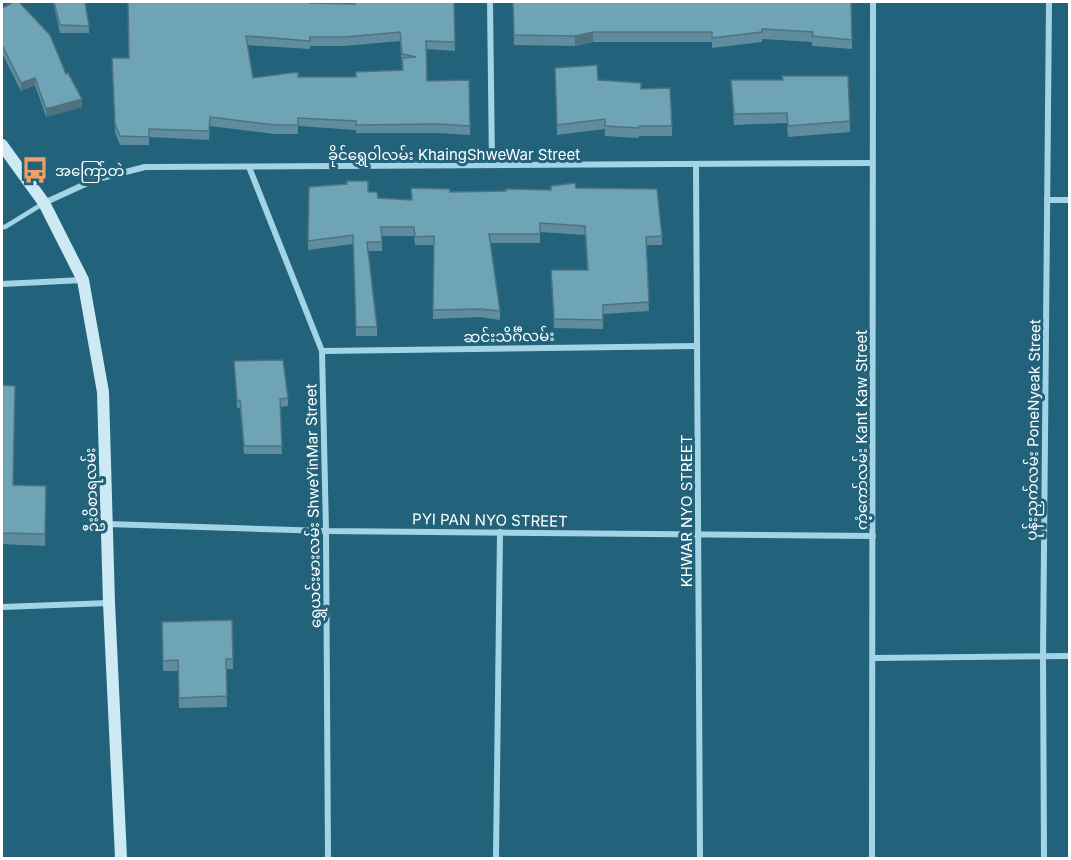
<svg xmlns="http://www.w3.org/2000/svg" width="1071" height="860" font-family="Inter,'Noto Sans Myanmar',sans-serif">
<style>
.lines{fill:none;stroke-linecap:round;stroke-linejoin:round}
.lane{stroke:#a3d4e5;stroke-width:4.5}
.street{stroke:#a3d4e5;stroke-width:6}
.secondary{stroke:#cdeaf4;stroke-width:12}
.wall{fill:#5f8d9d;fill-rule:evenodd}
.shaded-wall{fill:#4e737f}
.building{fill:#6fa4b6;stroke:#4e737f;stroke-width:1.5;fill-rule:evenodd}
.labels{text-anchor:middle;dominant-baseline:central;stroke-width:6;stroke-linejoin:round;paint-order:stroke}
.street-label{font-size:15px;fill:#fff;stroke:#22627a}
.poi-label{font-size:15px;fill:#fff;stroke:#22627a;text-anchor:start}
</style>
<rect width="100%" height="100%" fill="#22627a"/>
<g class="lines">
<polyline class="lane" points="2,227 5,227 44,203"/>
<g class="street">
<polyline points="490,2 492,165"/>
<polyline points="696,164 700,858"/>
<polyline points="249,167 322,351 326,531 328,858"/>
<polyline points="1047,200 1070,200"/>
<polyline points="44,203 94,180 145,167 872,163"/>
<polyline points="2,284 83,280"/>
<polyline points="322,351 697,346"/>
<polyline points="107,524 326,531 873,536"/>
<polyline points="2,607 109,603"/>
<polyline points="873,658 1070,656"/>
<polyline points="496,858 500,532"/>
<polyline points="872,858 873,2"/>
<polyline points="1044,858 1043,656 1049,2"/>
</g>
<polyline class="secondary" points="2,145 44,203 83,280 103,392 109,603 121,858"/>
</g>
<g class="wall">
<polygon points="53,2 85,2 89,26 89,33 60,33"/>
<path d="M 454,2 L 455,51 L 426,49 L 427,81 L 470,126 L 470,135 L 437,133 L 356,133 L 356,130 L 298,126 L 298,134 L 275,134 L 210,126 L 209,140 L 149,137 L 149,145 L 120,145 L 115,132 L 112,58 L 129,58 L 310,3 L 355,4 ZM 400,41 L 402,70 L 356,77 L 253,78 L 247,45 L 310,49 L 310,46 L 345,46 Z"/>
<polygon points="513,2 851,2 852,49 812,46 812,42 762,39 762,42 712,48 712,42 593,42 575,46 514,45"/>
<polygon points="2,8 66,74 82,107 46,117 35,85 21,91 2,53"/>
<polygon points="555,68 598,80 641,89 672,126 672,136 639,136 639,138 605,136 605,129 557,135"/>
<polygon points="731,80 850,121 850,132 788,137 787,123 734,125"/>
<polygon points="551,186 576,188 662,236 662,245 646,245 649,311 603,314 603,329 554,328 551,270 587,270 585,235 540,232 540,243 490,243 500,311 500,320 480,317 433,319 434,245 415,245 414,236 382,236 382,251 368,251 377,327 377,336 356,336 353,244 308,250 309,187 368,192 378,198 412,200 411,188 450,192 551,190"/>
<polygon points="234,361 288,398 288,406 280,407 282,454 244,454 240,408 237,408"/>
<polygon points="2,385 13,485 46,486 45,546 2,544"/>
<polygon points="232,620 233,669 226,669 227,707 179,708 178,671 163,671 162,622"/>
</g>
<g class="shaded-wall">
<polygon points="593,32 593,42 575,46 575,36"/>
<polygon points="35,78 35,85 21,91 21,83"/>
<polygon points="82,99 82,107 46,117 46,109"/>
</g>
<g class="building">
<polygon points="14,2 19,2 50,35 66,74 68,73 82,99 46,109 35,78 21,83 2,45 2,8"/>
<polygon points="54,2 85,2 89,26 60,25"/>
<path d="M 128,2 L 310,2 L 310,3 L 355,4 L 355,2 L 454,2 L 455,42 L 426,41 L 427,81 L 469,80 L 470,126 L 437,124 L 356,125 L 356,121 L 298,118 L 298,125 L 275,125 L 210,117 L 209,131 L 149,129 L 149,137 L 120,136 L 115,124 L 112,58 L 129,58 ZM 400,32 L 402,54 L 416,57 L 402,58 L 403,70 L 356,72 L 356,77 L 298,77 L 298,72 L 253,78 L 246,36 L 310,41 L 310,37 L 345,37 Z"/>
<polygon points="513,2 851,2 852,40 812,36 813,32 762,29 762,32 712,38 712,32 593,32 575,36 514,35"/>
<polygon points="597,65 598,80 641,83 641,89 670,88 672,126 639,126 639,128 605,126 605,119 557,125 555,68"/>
<polygon points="782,76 848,76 850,121 788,126 787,113 734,114 731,80 783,80"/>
<polygon points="347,181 368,181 368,192 377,192 378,198 412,200 411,188 450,189 450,192 506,191 506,189 551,190 551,186 575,183 576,188 657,189 662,236 646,237 649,302 603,305 603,320 554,319 551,270 588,270 585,226 540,223 540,234 489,234 500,311 480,309 433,310 434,236 415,237 414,227 381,227 382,242 367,242 377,327 356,327 353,235 308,241 309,187 347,184"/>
<polygon points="283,360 288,398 280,399 282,446 244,446 240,400 237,401 234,361"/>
<polygon points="2,385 15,386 13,485 46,486 45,534 2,533"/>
<polygon points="232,620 233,659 226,659 227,696 179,698 178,660 163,661 162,622"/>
</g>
<defs>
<symbol id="bus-bare" viewBox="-9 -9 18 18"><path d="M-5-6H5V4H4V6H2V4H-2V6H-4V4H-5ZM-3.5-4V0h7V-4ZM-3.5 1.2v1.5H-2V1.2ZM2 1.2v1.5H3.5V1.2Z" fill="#f19f65" stroke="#22627a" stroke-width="2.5" paint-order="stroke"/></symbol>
</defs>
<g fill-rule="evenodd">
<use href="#bus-bare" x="16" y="151" width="38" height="38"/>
</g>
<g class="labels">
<g class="street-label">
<text x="454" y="154">ခိုင်ရွှေဝါလမ်း KhaingShweWar Street</text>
<text transform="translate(509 336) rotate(-1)">ဆင်းသိင်္ဂီလမ်း</text>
<text transform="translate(861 430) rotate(-90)">ကံ့ကော်လမ်း Kant Kaw Street</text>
<text transform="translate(1033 430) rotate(-89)">ပုန်းညှက်လမ်း PoneNyeak Street</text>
<text transform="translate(91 490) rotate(-92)">ဦးဝိစာရလမ်း</text>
<text transform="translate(313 506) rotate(-91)">ရွှေယင်းမားလမ်း ShweYinMar Street</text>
<text transform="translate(686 511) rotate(-90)">KHWAR NYO STREET</text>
<text transform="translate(490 520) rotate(1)">PYI PAN NYO STREET</text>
</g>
<g class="poi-label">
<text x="55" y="170">အကြော်တဲ</text>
</g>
</g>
<rect width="1071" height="860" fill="none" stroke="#ffffff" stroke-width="6"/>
</svg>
